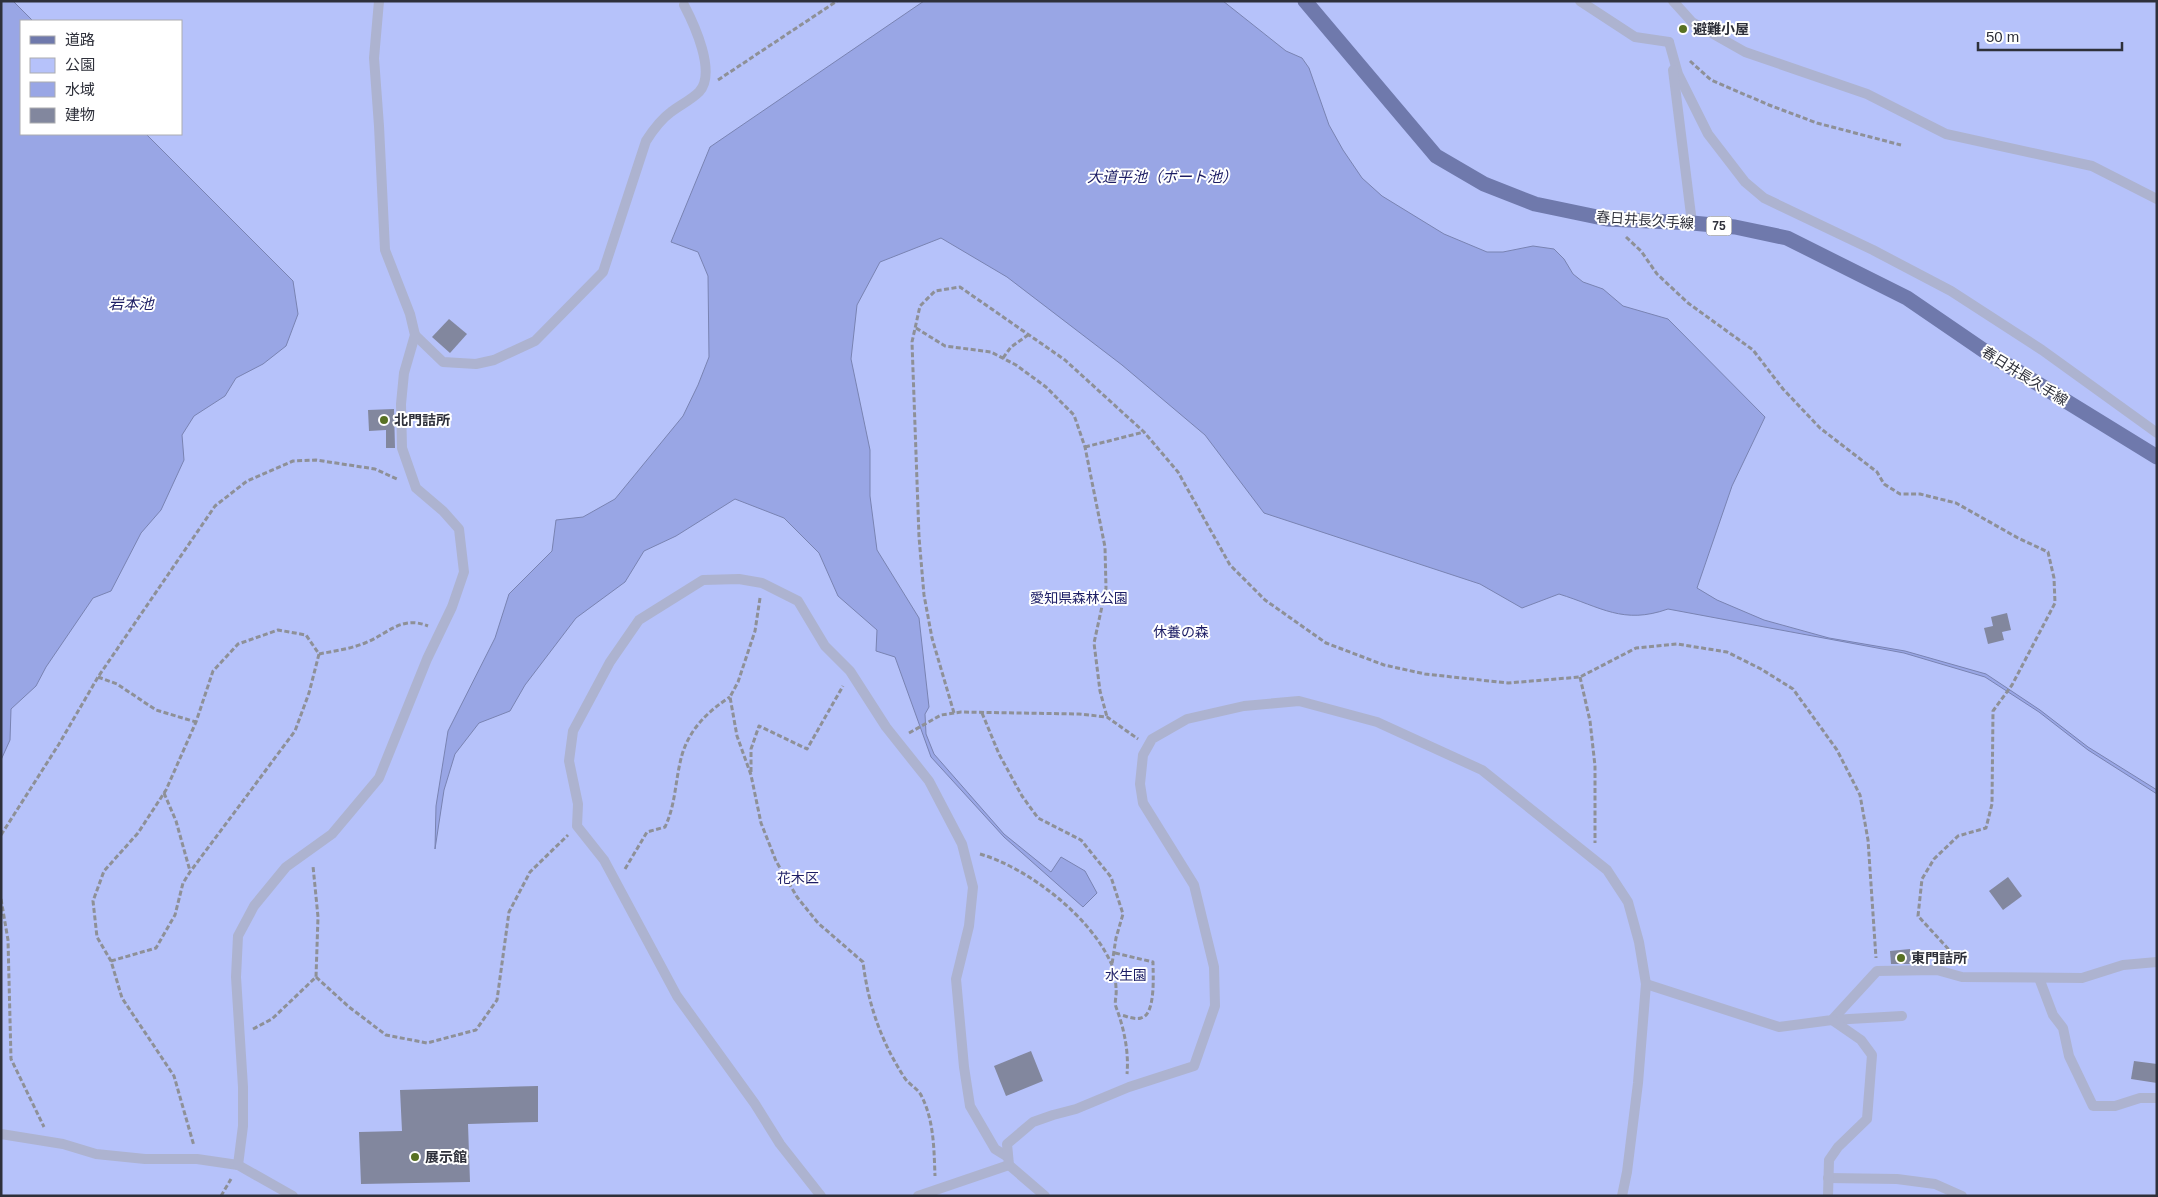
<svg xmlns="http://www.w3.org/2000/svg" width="2158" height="1197" font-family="Arial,'Noto Sans JP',sans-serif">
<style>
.green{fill:#b6c2fa;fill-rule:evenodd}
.water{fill:#99a6e5;stroke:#7983b2}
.building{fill:#82879e}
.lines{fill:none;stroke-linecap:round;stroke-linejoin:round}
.path{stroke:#8e9097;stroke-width:3;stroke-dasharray:5 2.5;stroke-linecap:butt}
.lane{stroke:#adb3d0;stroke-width:10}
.primary{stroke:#6f79ac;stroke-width:15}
.poi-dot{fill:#587123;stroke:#fff;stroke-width:2}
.labels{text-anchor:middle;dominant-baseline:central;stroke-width:4;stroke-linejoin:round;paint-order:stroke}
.shield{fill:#fff;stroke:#6d6e75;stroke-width:1}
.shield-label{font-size:12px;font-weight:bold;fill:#2e303a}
.poi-label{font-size:14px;font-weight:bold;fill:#2e303a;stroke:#fff;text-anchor:start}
.street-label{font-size:14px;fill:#2e303a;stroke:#fff}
.park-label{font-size:14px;fill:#1c1d65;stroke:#fff}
.water-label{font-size:15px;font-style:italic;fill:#1c1d64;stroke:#fff}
</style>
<rect width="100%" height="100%" fill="#f7f8fd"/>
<path class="green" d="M 1,1 L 2157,1 L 2157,1196 L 1,1196 ZM 21,21 L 181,21 L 181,134 L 21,134 Z"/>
<g class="water">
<polygon points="1,1 13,1 33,21 21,21 21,134 146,134 293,281 298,314 286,346 263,364 236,378 225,396 194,416 182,435 184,460 161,510 141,533 111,591 93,598 46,667 36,686 11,709 10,740 1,760"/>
<path d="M 924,1 L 1223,1 L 1286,51 L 1302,58 L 1309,68 L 1329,125 L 1343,150 L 1362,178 L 1382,196 L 1444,234 L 1487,252 L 1503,252 L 1533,246 L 1554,249 L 1564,259 L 1573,274 L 1583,282 L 1603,289 L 1623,306 L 1668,319 L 1765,417 L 1732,486 L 1697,588 L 1717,600 L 1764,620 L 1829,638 L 1905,651 L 1986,674 L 2040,710 L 2088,747 L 2157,790 L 2157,794 L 2088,750 L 2039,712 L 1985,677 L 1904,653 L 1668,609 C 1623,625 1601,607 1559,594 L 1522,608 L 1480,584 L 1264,513 L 1205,435 L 1122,365 L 1007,277 L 941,238 L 880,262 L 857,305 L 851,359 L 870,450 L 870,496 L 877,550 L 919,618 L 929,707 L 925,714 L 926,734 L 934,754 L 1004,834 L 1051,872 L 1061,857 L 1085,871 L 1097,893 L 1083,907 L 1004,837 L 931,757 L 895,657 L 876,651 L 877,630 L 838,596 L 819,553 L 784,518 L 735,499 L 676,536 L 644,551 L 625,582 L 576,618 L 525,685 L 510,711 L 479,723 L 455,754 L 444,790 L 435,849 L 436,806 L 448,731 L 495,638 L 509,594 L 552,551 L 556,520 L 583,517 L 615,499 L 683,416 L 698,385 L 709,357 L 708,276 L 698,252 L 671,242 L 710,147 Z"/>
</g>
<g class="building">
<polygon points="449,319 467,334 450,353 432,337"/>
<polygon points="394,409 395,448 386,448 386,430 369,431 368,410"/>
<polygon points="2007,613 2011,630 2002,632 2004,640 1988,644 1984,628 1993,626 1991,617"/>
<polygon points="2008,877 2022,896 2003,910 1989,891"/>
<polygon points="1910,949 1911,964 1891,964 1890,951"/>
<polygon points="1031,1051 1043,1081 1006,1096 994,1066"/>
<polygon points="2134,1061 2157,1064 2157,1083 2131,1079"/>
<polygon points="538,1086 538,1122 468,1124 470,1182 361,1184 359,1132 402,1131 400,1090"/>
</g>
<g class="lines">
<g class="path">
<polyline points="1690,61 1711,80 1769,105 1817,123 1901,145"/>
<polyline points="718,80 837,1"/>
<polyline points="1626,237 1641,251 1657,274 1688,303 1753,350 1783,389 1820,428 1877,472 1884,484 1900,494 1920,494 1956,503 2018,538 2048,552 2054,578 2055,603 2012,685 1993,711 1992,804 1986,828 1958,836 1934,859 1922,879 1918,916 1952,953"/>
<polyline points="916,328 945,346 991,352 1016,365 1046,387 1074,415 1085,447 1105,547 1106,588 1094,643 1100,691 1107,717"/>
<polyline points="1003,358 1011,347 1028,335"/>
<polyline points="1085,447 1144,432"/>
<path d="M 760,598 L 755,631 L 738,682 L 730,697 L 737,736 L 751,775 L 761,823 L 776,861 L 797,897 L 818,923 L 863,962 C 868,1004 881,1041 904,1077 C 909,1085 919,1089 922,1097 C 934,1121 934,1150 935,1176"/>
<path d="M 319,654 C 334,651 350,649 365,643 C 388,634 401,615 428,626"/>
<polyline points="98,677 117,684 156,710 196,722"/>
<polyline points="1580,677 1590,721 1595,766 1595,843"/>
<polyline points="954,713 932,638 924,595 919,537 912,342 920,306 935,291 960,287 1065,360 1144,432 1178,472 1230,565 1265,600 1326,643 1384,665 1425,674 1508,683 1580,677 1636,648 1677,644 1727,652 1761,669 1793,689 1837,750 1860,795 1868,840 1876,958"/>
<polyline points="982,713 999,754 1022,796 1038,818 1081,840 1111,877 1123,914 1116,938 1112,964"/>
<polyline points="909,733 941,715 961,712 1079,714 1107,717 1138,739"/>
<polyline points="751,772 751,749 759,726 807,749 843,686"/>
<polyline points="164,793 176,821 190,871"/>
<polyline points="1,835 59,744 98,677 215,506 247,481 293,461 316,460 375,469 399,480"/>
<path d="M 980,854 C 1028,868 1090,916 1111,963 C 1114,968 1116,982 1116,989 C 1117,995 1114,1002 1116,1007 C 1124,1028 1129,1052 1127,1074"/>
<path d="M 625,869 L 647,832 L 665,827 C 675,806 675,785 680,763 C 686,733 705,713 730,697"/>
<polyline points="1,899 8,940 11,1059 44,1127"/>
<path d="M 1115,953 L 1153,962 C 1153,974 1156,1015 1141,1018 C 1135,1020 1126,1016 1121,1015"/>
<polyline points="111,961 156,948 175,915 183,883 190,872 295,731 309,693 319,654 306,635 278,630 238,644 213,671 196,722 166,790 138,833 104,871 93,901 97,937 111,961 122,998 174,1076 194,1146"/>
<polyline points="316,977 349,1007 386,1035 427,1043 476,1030 497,1000 509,912 530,872 568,835"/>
<polyline points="253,1029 272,1019 316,977 318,917 313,866"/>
<polyline points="221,1196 231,1179"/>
</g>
<g class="lane">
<polyline points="1580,1 1635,37 1669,42"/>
<polyline points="1673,1 1692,22 1745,52 1867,94 1946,134 2092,166 2157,199"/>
<polyline points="1669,42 1678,74 1708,134 1745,182 1764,198 1873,250 1951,291 2042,350 2157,433"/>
<polyline points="1673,70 1692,223"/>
<path d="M 415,335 L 443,362 L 476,364 L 494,360 L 535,341 L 603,272 L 646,141 C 653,130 660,120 671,112 C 680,105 691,100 699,92 C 717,73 694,24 684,5"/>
<polyline points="2039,978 2053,1015 2063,1028 2069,1056 2093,1106 2115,1106 2140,1098 2157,1098"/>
<polyline points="1646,984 1779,1027 1832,1020 1877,971 1937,970 1962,977 2082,978 2123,965 2157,962"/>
<polyline points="1832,1020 1902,1016"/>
<polyline points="1,1134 63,1144 96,1154 145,1159 197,1159 238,1165 293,1196"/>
<polyline points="238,1165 243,1126 243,1087 236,977 238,936 254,906 286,867 332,834 379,778 427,659 452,607 464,572 459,529 443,511 416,488 402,448 401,404 404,373 415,335 410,314 385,250 379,126 374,58 379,1"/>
<polyline points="1828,1178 1897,1179 1935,1184 1962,1196"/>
<polyline points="821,1196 780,1144 755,1104 677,996 604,860 577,826 578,804 569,761 573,731 610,662 639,620 703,580 739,579 762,583 798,601 825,646 850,671 886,727 929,781 962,844 973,887 969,926 956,979 964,1067 970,1106 995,1149 1008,1157"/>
<polyline points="918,1196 1009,1165"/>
<polyline points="1045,1196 1009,1165 1007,1144 1033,1122 1053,1115 1076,1109 1129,1087 1194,1066 1215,1006 1214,967 1194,885 1143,803 1140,784 1143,755 1152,739 1187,719 1244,706 1299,701 1377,722 1482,770 1607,870 1628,902 1639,942 1646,984 1638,1083 1627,1172 1622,1196"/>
<polyline points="1828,1196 1829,1160 1838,1147 1867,1119 1872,1055 1861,1040 1832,1020"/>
</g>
<polyline class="primary" points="1305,1 1436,156 1484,184 1535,204 1607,219 1692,223 1735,227 1787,238 1907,298 1983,350 2157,457"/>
</g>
<g class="poi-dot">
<circle cx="1683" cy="29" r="5"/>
<circle cx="384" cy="420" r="5"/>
<circle cx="1901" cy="958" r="5"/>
<circle cx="415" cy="1157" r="5"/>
</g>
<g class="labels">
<rect class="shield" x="1706.5" y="216.5" width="25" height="19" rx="4"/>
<g class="shield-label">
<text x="1719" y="226">75</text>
</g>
<g class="poi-label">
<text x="1693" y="29">避難小屋</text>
<text x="394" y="420">北門詰所</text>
<text x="1911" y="958">東門詰所</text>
<text x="425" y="1157">展示館</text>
</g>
<g class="street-label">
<text transform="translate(1645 220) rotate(4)">春日井長久手線</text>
<text transform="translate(2025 376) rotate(32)">春日井長久手線</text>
</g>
<g class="park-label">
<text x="1079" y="598">愛知県森林公園</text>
<text x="1181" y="632">休養の森</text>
<text x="798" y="878">花木区</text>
<text x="1126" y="975">水生園</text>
</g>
<g class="water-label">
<text x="1162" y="176">大道平池（ボート池）</text>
<text x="131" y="303">岩本池</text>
</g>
</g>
<rect width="2158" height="1197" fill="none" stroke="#2e303a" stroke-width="5"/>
<rect x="20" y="20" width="162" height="115" fill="#ffffff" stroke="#abacb0"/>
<rect x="30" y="36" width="25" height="8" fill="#6f79ac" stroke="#abacb0"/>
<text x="65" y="45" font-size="15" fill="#2e303a">道路</text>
<rect x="30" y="58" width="25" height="15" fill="#b6c2fa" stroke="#abacb0"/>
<text x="65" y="70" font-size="15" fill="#2e303a">公園</text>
<rect x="30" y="82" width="25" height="15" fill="#99a6e5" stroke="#abacb0"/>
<text x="65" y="95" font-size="15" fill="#2e303a">水域</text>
<rect x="30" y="108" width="25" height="15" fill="#82879e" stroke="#abacb0"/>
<text x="65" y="120" font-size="15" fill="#2e303a">建物</text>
<path d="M1978 42v8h144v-8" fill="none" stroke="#2e303a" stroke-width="2.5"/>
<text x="1986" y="42" font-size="15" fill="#2e303a" stroke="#ffffff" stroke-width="4" paint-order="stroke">50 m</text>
</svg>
